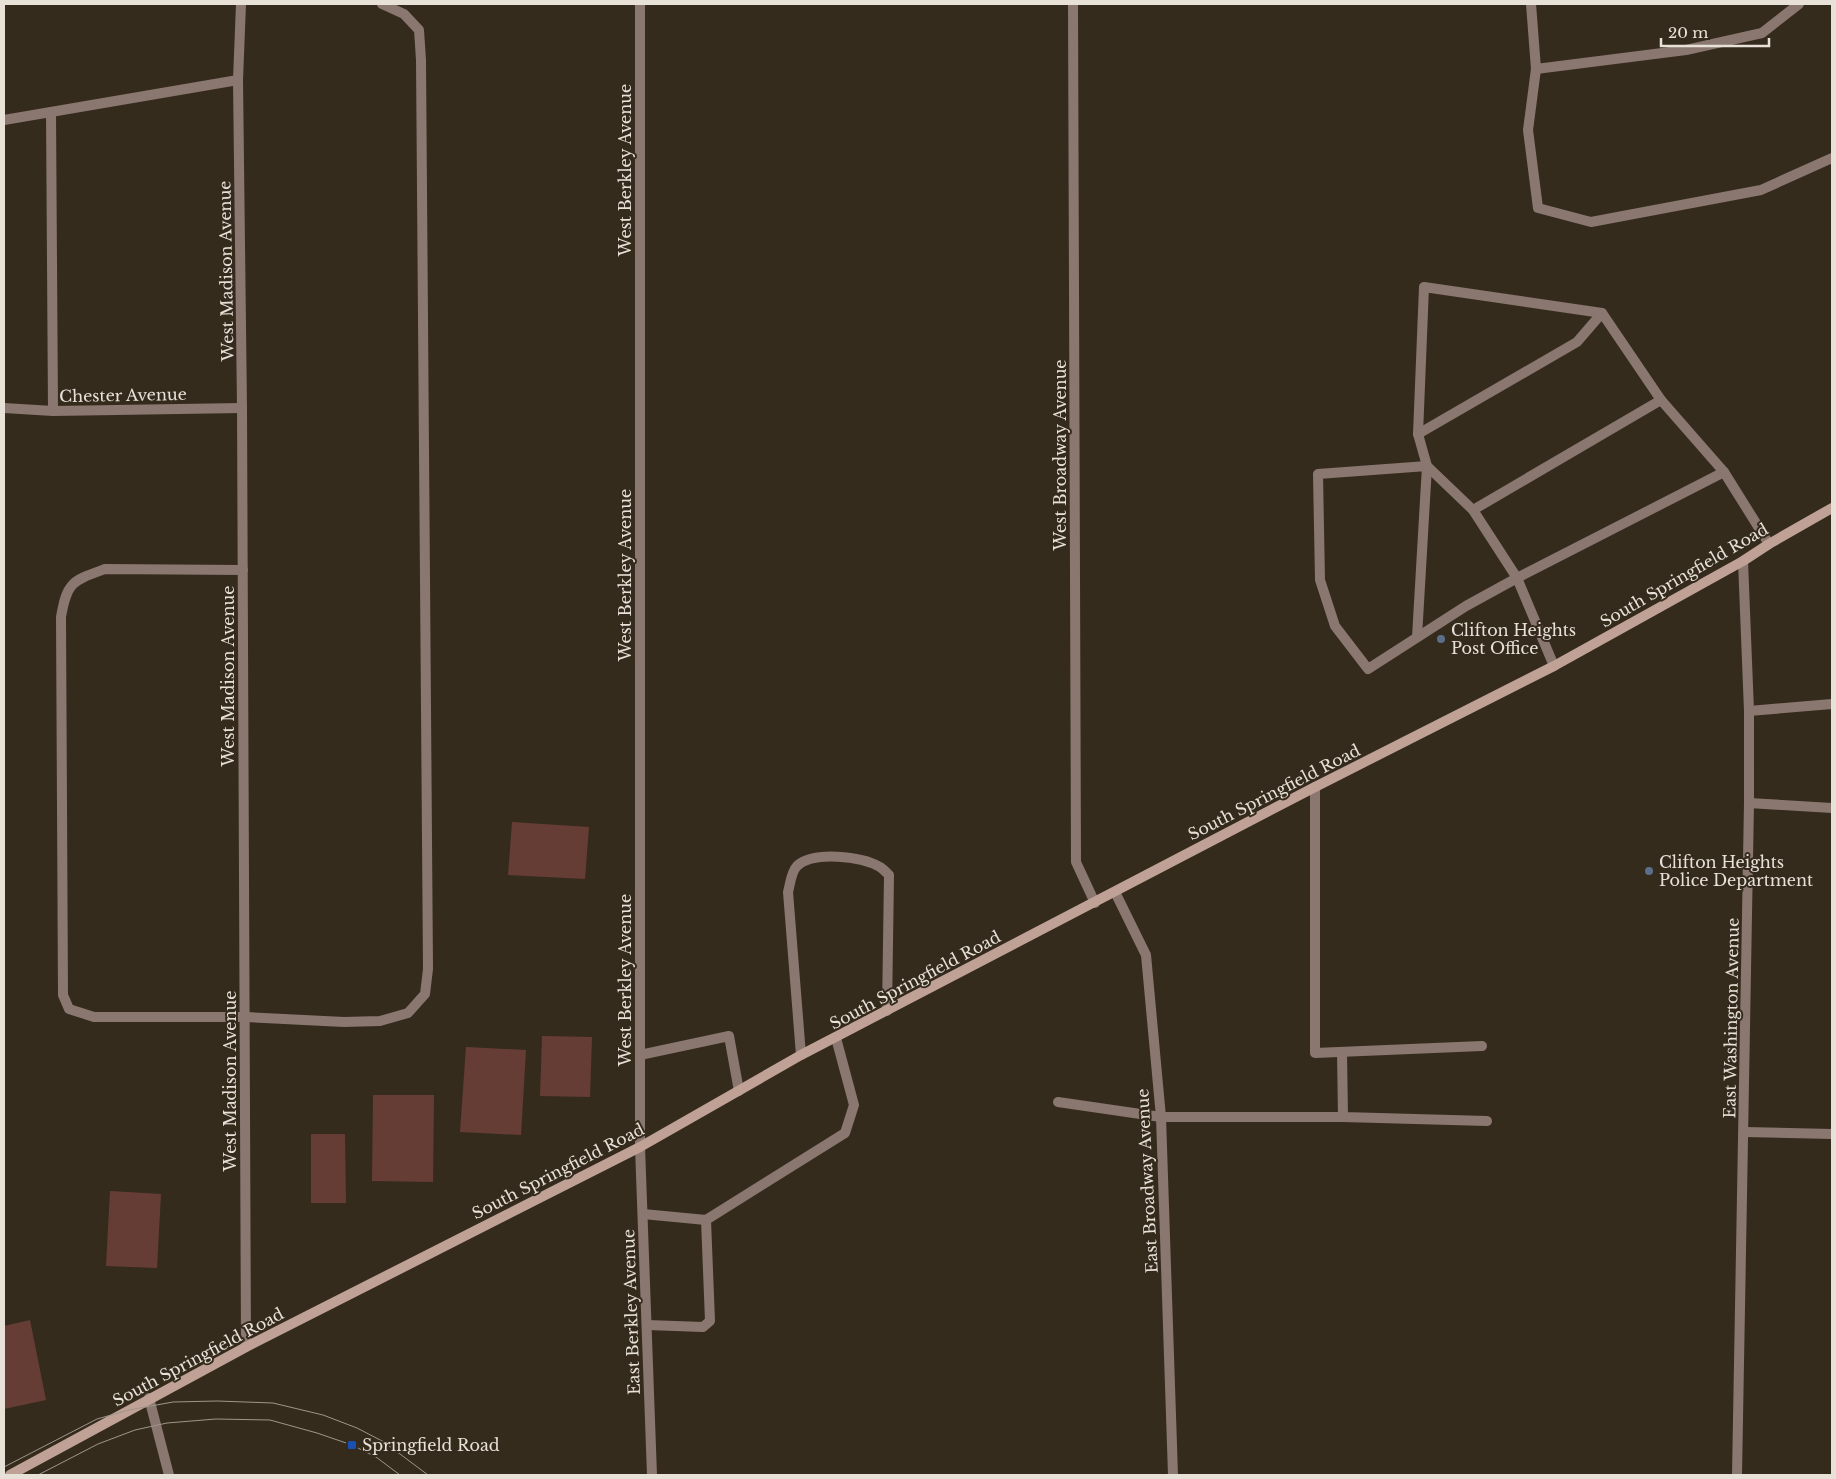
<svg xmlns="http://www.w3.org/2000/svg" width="1836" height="1479" font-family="'Libre Baskerville',serif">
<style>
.building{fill:#663d35}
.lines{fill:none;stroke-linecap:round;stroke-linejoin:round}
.service{stroke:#8a7770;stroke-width:10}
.minor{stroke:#8a7770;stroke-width:10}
.secondary{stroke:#c0a196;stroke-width:10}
.tram{stroke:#9e968b;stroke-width:1}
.service-dot{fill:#5c6f8a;stroke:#352b1d;stroke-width:2}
.transit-dot{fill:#1a4fb4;stroke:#352b1d;stroke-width:2}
.labels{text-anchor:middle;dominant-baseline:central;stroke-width:4;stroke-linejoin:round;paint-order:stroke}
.street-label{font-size:16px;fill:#e8e1d8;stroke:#352b1d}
.poi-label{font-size:16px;fill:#e8e1d8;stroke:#352b1d;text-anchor:start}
</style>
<rect width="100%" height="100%" fill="#352b1d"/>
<g class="building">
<polygon points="512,822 589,827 585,879 508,875"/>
<polygon points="542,1036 592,1037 590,1097 540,1096"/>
<polygon points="466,1047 526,1050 521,1135 460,1132"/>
<polygon points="373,1095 434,1095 433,1182 372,1181"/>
<polygon points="311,1134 345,1134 346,1203 311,1203"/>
<polygon points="110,1191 161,1194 157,1268 106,1266"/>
<polygon points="30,1320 46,1400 4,1409 4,1326"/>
</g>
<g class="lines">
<g class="service">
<polyline points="1531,4 1536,69 1686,50 1762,33 1799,4"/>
<polyline points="1536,69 1528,130 1538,208 1591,222 1761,190 1832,158"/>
<polyline points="51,112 53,411"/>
<polyline points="4,120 238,80"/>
<polyline points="1418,434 1424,287 1602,313"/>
<polyline points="1473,510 1661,400"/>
<path d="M 243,570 L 105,569 C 72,581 67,582 61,617 L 63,995 L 69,1009 L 94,1017 L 245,1017 L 344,1022 L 380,1021 L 408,1013 L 425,994 L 428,969 L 421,60 L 419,30 L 404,14 L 382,4"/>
<polyline points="1417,637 1427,466 1318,474 1320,580 1335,626 1368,669 1466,606 1517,578 1724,472"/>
<polyline points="1554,666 1517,578 1473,510 1427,466 1418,434 1577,342 1602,313 1661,400 1724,472 1769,544"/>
<polyline points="1749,711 1832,704"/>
<polyline points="1315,787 1315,1053 1482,1046"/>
<polyline points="1749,803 1832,808"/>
<polyline points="1342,1052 1343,1117 1487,1121"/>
<polyline points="640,1055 729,1036 739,1091"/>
<path d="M 801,1055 L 788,892 C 790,885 791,872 797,866 C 813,851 861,856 880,867 C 883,869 886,872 889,875 L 887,1011"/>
<polyline points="1058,1102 1161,1117 1343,1117"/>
<polyline points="643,1214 706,1220 845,1133 854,1105 836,1038"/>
<polyline points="647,1325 703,1327 710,1321 706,1220"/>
<polyline points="149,1398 169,1475"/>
</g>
<g class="minor">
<polyline points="241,4 238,80 242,408 246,1347"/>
<polyline points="640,4 640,1147 652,1475"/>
<polyline points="1073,4 1076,862 1095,903"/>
<polyline points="4,408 53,411 242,408"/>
<polyline points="1115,892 1146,955 1161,1117 1173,1475"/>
<polyline points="1744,1132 1832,1134"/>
<polyline points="1737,1475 1749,803 1749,711 1743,561"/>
</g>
<polyline class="secondary" points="10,1475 246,1347 640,1147 801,1055 1315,787 1554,666 1743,561 1769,544 1832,508"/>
<g class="tram">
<polyline points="4,1467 97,1419 129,1410 173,1402 217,1401 273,1403 323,1415 357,1428 384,1442 428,1475"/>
<polyline points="38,1475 98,1444 135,1430 167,1423 216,1419 270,1420 317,1433 352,1445 376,1457 400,1475"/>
</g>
</g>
<g class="service-dot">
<circle cx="1441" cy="639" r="5"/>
<circle cx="1649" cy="871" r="5"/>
</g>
<rect class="transit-dot" x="347" y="1440" width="10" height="10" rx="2.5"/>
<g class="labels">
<g class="street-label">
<text transform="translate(625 170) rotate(-90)">West Berkley Avenue</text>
<text transform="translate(226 271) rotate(-91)">West Madison Avenue</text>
<text transform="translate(123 395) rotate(-1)">Chester Avenue</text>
<text transform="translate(1060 455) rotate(-90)">West Broadway Avenue</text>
<text transform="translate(625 575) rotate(-90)">West Berkley Avenue</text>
<text transform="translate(1684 575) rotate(-30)">South Springfield Road</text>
<text transform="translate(228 676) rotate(-90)">West Madison Avenue</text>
<text transform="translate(1274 792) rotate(-27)">South Springfield Road</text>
<text transform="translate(625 980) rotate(-90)">West Berkley Avenue</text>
<text transform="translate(915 980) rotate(-28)">South Springfield Road</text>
<text transform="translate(1731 1018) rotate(-89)">East Washington Avenue</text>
<text transform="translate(230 1081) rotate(-90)">West Madison Avenue</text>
<text transform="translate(558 1171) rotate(-27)">South Springfield Road</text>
<text transform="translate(1147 1181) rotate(-93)">East Broadway Avenue</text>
<text transform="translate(631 1312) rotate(-92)">East Berkley Avenue</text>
<text transform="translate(198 1357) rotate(-28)">South Springfield Road</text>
</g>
<g class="poi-label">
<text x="1451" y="630">Clifton Heights<tspan x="1451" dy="18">Post Office</tspan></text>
<text x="1659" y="862">Clifton Heights<tspan x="1659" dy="18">Police Department</tspan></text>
<text x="362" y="1445">Springfield Road</text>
</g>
</g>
<rect width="1836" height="1479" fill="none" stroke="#e8e1d8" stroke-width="10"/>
<path d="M1661 38v8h108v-8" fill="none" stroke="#e8e1d8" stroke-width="2.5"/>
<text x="1668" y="38" font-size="15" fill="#e8e1d8" stroke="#352b1d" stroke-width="4" paint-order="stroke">20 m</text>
</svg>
